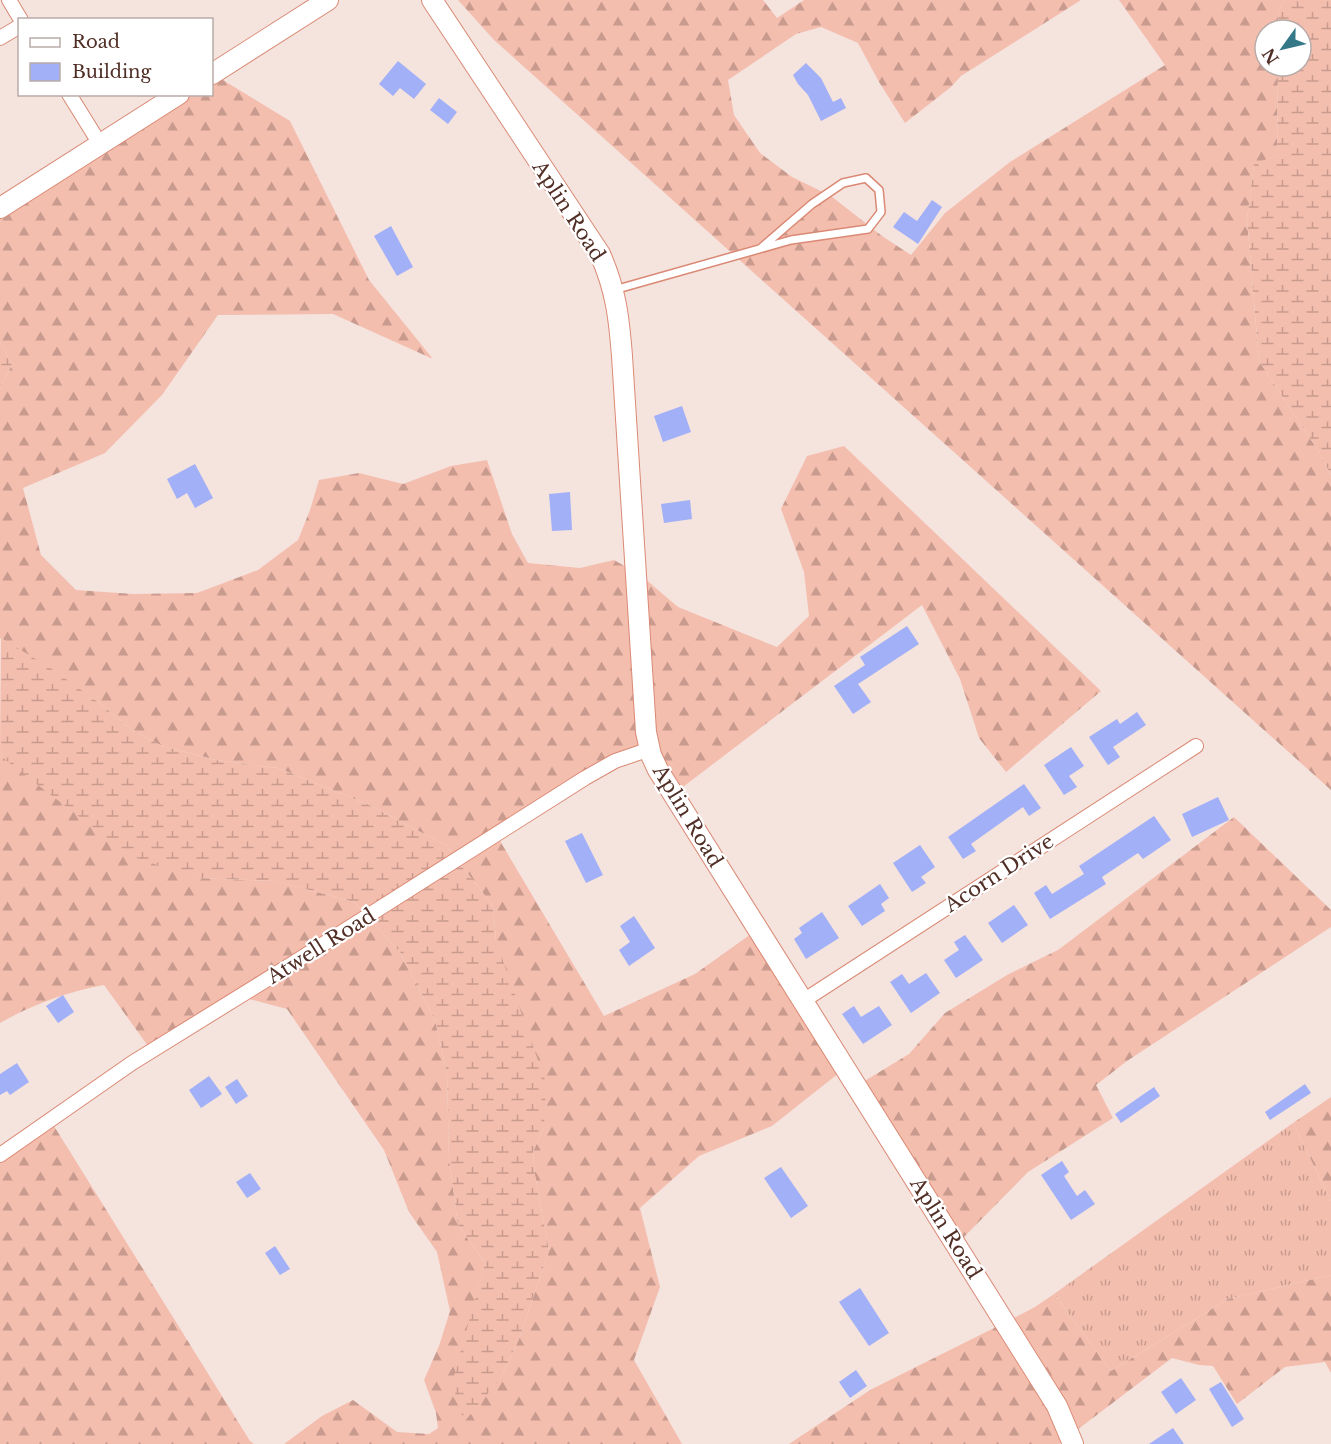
<svg xmlns="http://www.w3.org/2000/svg" width="1331" height="1444" font-family="'Libre Baskerville',serif">
<style>
.grass{fill:url(#grass-tufts)}
.forest{fill:url(#forest-firs)}
.wetland{fill:url(#wetland-marsh)}
.building{fill:#a2b0f7}
.lines{fill:none;stroke-linecap:round;stroke-linejoin:round}
.lane-casing{stroke:#da8974;stroke-width:10}
.street-casing{stroke:#da8974;stroke-width:16}
.secondary-casing{stroke:#da8974;stroke-width:22}
.lane{stroke:#fff;stroke-width:7}
.street{stroke:#fff;stroke-width:14}
.secondary{stroke:#fff;stroke-width:20}
.labels{text-anchor:middle;dominant-baseline:central;stroke-width:4.5;stroke-linejoin:round;paint-order:stroke}
.street-label{font-size:20px;fill:#512f26;stroke:#fff}
</style>
<defs>
<pattern id="grass-tufts" width="24" height="20" patternUnits="userSpaceOnUse" patternTransform="scale(1.5)"><rect width="24" height="20" fill="#f4beaf"/><path d="M3 7l-1-3M5 7V3M7 7l1-3M15 17l-1-3M17 17v-4M19 17l1-3" fill="none" stroke="#c89b8e"/></pattern>
<pattern id="forest-firs" width="22" height="20" patternUnits="userSpaceOnUse" patternTransform="scale(1.5)"><rect width="22" height="20" fill="#f4beaf"/><path d="M5 1l3.5 6h-7zM16 11l3.5 6h-7z" fill="#c89b8e"/></pattern>
<pattern id="wetland-marsh" width="20" height="14" patternUnits="userSpaceOnUse" patternTransform="scale(1.5)"><rect width="20" height="14" fill="#f4beaf"/><path d="M1 5h8M5 5V1M11 12h8M15 12V8" fill="none" stroke="#c89b8e"/></pattern>
</defs>
<rect width="100%" height="100%" fill="#f5e3de"/>
<polygon class="grass" points="1293,1123 1331,1201 1331,1275 1228,1299 1111,1371 1054,1294"/>
<g class="forest">
<polygon points="458,0 763,0 777,18 804,0 1081,0 961,76 951,87 905,123 879,82 858,43 821,27 796,34 728,80 734,115 760,153 792,177 831,196 882,236 911,255 945,213 1010,162 1165,65 1119,0 1285,0 1279,10 1278,30 1265,30 1265,66 1278,66 1277,155 1254,165 1247,219 1259,361 1319,452 1331,475 1331,790 494,40"/>
<polygon points="218,77 290,121 369,280 433,359 333,314 218,315 162,395 105,453 23,488 41,555 76,590 133,594 197,593 258,570 298,540 310,510 319,480 359,473 403,484 451,466 487,460 512,534 528,563 580,568 614,560 628,568 641,744 613,755 582,772 453,855 447,846 369,805 278,768 216,760 162,746 132,730 98,702 1,638 0,639 0,389 12,364 0,342 0,216 191,95 212,94 212,82"/>
<polygon points="844,446 1101,691 1006,772 979,738 960,679 922,605 679,790 665,766 653,730 644,578 678,607 777,647 809,616 804,572 781,509 807,456"/>
<path d="M 0,750 L 2,757 L 194,878 L 276,881 L 354,902 L 363,912 L 148,1046 L 104,985 C 67,992 33,1004 0,1023 Z"/>
<polygon points="1234,817 1331,910 1331,927 1127,1061 1096,1085 1113,1118 1028,1172 962,1239 863,1082 909,1054 945,1013 1007,975 1058,950"/>
<polygon points="500,841 604,1016 695,974 751,934 839,1073 772,1126 699,1156 640,1208 660,1287 634,1360 682,1444 284,1444 322,1416 353,1400 397,1432 429,1434 438,1428 436,1413 424,1380 439,1346 450,1311 437,1252 409,1212 384,1150 287,1009 249,999 372,922 400,952 435,1020 447,1074 449,1158 458,1225 485,1263 475,1301 500,1379 519,1339 549,1251 535,1175 533,1152 544,1127 496,941 493,906 461,865"/>
<polygon points="1331,1097 1331,1201 1293,1123"/>
<polygon points="54,1126 250,1441 254,1444 0,1444 0,1163"/>
<polygon points="1331,1275 1331,1373 1325,1362 1285,1367 1237,1404 1213,1366 1199,1365 1172,1358 1077,1430 1012,1319 1035,1307 1054,1294 1111,1371 1228,1299"/>
<polygon points="998,1326 1051,1410 1064,1440 1059,1444 789,1444 870,1390"/>
</g>
<g class="wetland">
<polygon points="1285,0 1331,0 1331,475 1319,452 1259,361 1247,219 1254,164 1277,155 1278,66 1301,66 1301,30 1278,30 1279,10"/>
<polygon points="0,342 12,364 0,389"/>
<polygon points="1,638 49,667 98,702 132,730 162,746 216,760 278,768 369,805 447,846 453,855 363,912 354,902 276,881 194,878 131,856 26,776 2,757 0,750"/>
<polygon points="461,865 493,906 496,941 546,1083 544,1127 533,1152 535,1175 549,1251 519,1339 500,1379 464,1422 452,1383 485,1263 458,1225 449,1158 447,1074 435,1020 400,952 372,922"/>
</g>
<g class="building">
<polygon points="398,61 426,84 414,99 400,88 393,96 379,84"/>
<polygon points="806,63 821,78 833,102 841,98 846,108 821,121 808,95 798,84 793,75"/>
<polygon points="439,98 457,112 448,124 430,110"/>
<polygon points="932,200 942,207 918,244 893,227 904,212 917,221"/>
<polygon points="391,226 413,267 397,276 374,236"/>
<polygon points="682,406 691,432 663,442 654,416"/>
<polygon points="195,464 213,498 195,508 187,493 177,499 167,479"/>
<polygon points="570,492 572,530 552,531 549,494"/>
<polygon points="690,500 692,519 664,523 661,504"/>
<polygon points="907,626 919,644 858,684 871,702 853,714 834,686 865,665 860,657"/>
<polygon points="1137,712 1146,725 1113,747 1120,757 1108,765 1089,737 1117,719 1120,724"/>
<polygon points="1071,747 1084,766 1069,776 1077,787 1064,795 1044,765"/>
<polygon points="1024,784 1041,808 1029,816 1023,807 971,844 976,851 963,859 948,837"/>
<polygon points="1218,797 1229,820 1192,837 1182,814"/>
<polygon points="1154,816 1171,840 1143,859 1138,853 1102,877 1106,884 1050,919 1034,893 1046,885 1052,894 1084,874 1079,866"/>
<polygon points="582,833 603,875 586,883 565,841"/>
<polygon points="920,845 935,867 921,877 926,883 912,892 893,863"/>
<polygon points="880,884 889,898 881,904 885,911 862,926 848,906"/>
<polygon points="1014,905 1028,925 1002,943 988,923"/>
<polygon points="822,912 839,938 806,959 794,939 802,933 799,928"/>
<polygon points="634,916 655,948 629,966 619,950 630,942 620,926"/>
<polygon points="965,935 983,960 956,978 944,960 959,950 954,942"/>
<polygon points="926,973 940,993 911,1013 890,982 902,974 909,984"/>
<polygon points="63,995 74,1012 58,1023 46,1006"/>
<polygon points="854,1006 861,1017 879,1006 892,1025 863,1044 842,1014"/>
<polygon points="17,1063 29,1082 10,1095 7,1091 0,1095 0,1074"/>
<polygon points="209,1076 222,1094 201,1108 189,1090"/>
<polygon points="237,1079 248,1096 236,1104 225,1087"/>
<polygon points="1305,1084 1311,1093 1270,1120 1265,1112"/>
<polygon points="1154,1087 1160,1096 1121,1123 1115,1114"/>
<polygon points="1062,1161 1069,1172 1064,1176 1077,1196 1085,1190 1095,1204 1071,1220 1041,1175"/>
<polygon points="781,1167 808,1206 791,1218 764,1178"/>
<polygon points="250,1173 261,1189 247,1198 236,1182"/>
<polygon points="275,1246 290,1269 280,1275 265,1253"/>
<polygon points="860,1288 889,1333 869,1346 839,1302"/>
<polygon points="856,1370 867,1386 850,1398 839,1382"/>
<polygon points="1181,1378 1196,1400 1176,1414 1161,1392"/>
<polygon points="1221,1382 1244,1419 1232,1427 1209,1389"/>
<polygon points="1173,1428 1184,1444 1149,1444"/>
</g>
<g class="lines">
<defs>
<polyline id="lane" points="614,290 791,240 868,229 881,212 879,190 866,178 843,183 812,204 761,248"/>
<g id="street">
<polyline points="9,0 21,20"/>
<polyline points="0,38 20,26"/>
<polyline points="69,94 100,144"/>
<polyline points="803,1001 1196,746"/>
<polyline points="0,1155 132,1063 295,962 585,778 615,761 650,749"/>
</g>
<g id="secondary">
<path d="M 432,0 L 600,254 C 616,290 619,318 622,356 L 646,732 L 651,755 L 658,770 L 1057,1406 L 1073,1444"/>
<polyline points="212,74 328,0"/>
<polyline points="0,208 179,94"/>
</g>
</defs>
<use href="#lane" class="lane-casing"/>
<use href="#street" class="street-casing"/>
<use href="#secondary" class="secondary-casing"/>
<use href="#lane" class="lane"/>
<use href="#street" class="street"/>
<use href="#secondary" class="secondary"/>
</g>
<g class="labels">
<g class="street-label">
<text transform="translate(569 211) rotate(57)">Aplin Road</text>
<text transform="translate(688 816) rotate(59)">Aplin Road</text>
<text transform="translate(999 873) rotate(-33)">Acorn Drive</text>
<text transform="translate(321 946) rotate(-32)">Atwell Road</text>
<text transform="translate(946 1228) rotate(58)">Aplin Road</text>
</g>
</g>
<rect x="18" y="18" width="195" height="78" fill="#ffffff" stroke="#b9aca8" stroke-width="1.5"/>
<rect x="30" y="38" width="30" height="9" fill="#ffffff" stroke="#b9aca8" stroke-width="1.5"/>
<text x="72" y="48" font-size="18" fill="#512f26">Road</text>
<rect x="30" y="63" width="30" height="18" fill="#a2b0f7" stroke="#b9aca8" stroke-width="1.5"/>
<text x="72" y="78" font-size="18" fill="#512f26">Building</text>
<g transform="translate(1283 48) rotate(236)"><circle r="28" fill="#ffffff" stroke="#b9aca8" stroke-width="1.5"/>
<path d="M0-4.5L10 22L0 15L-10 22Z" fill="#357989"/>
<text y="-9" font-size="16" font-weight="bold" text-anchor="middle" fill="#512f26">N</text>
</g>
</svg>
